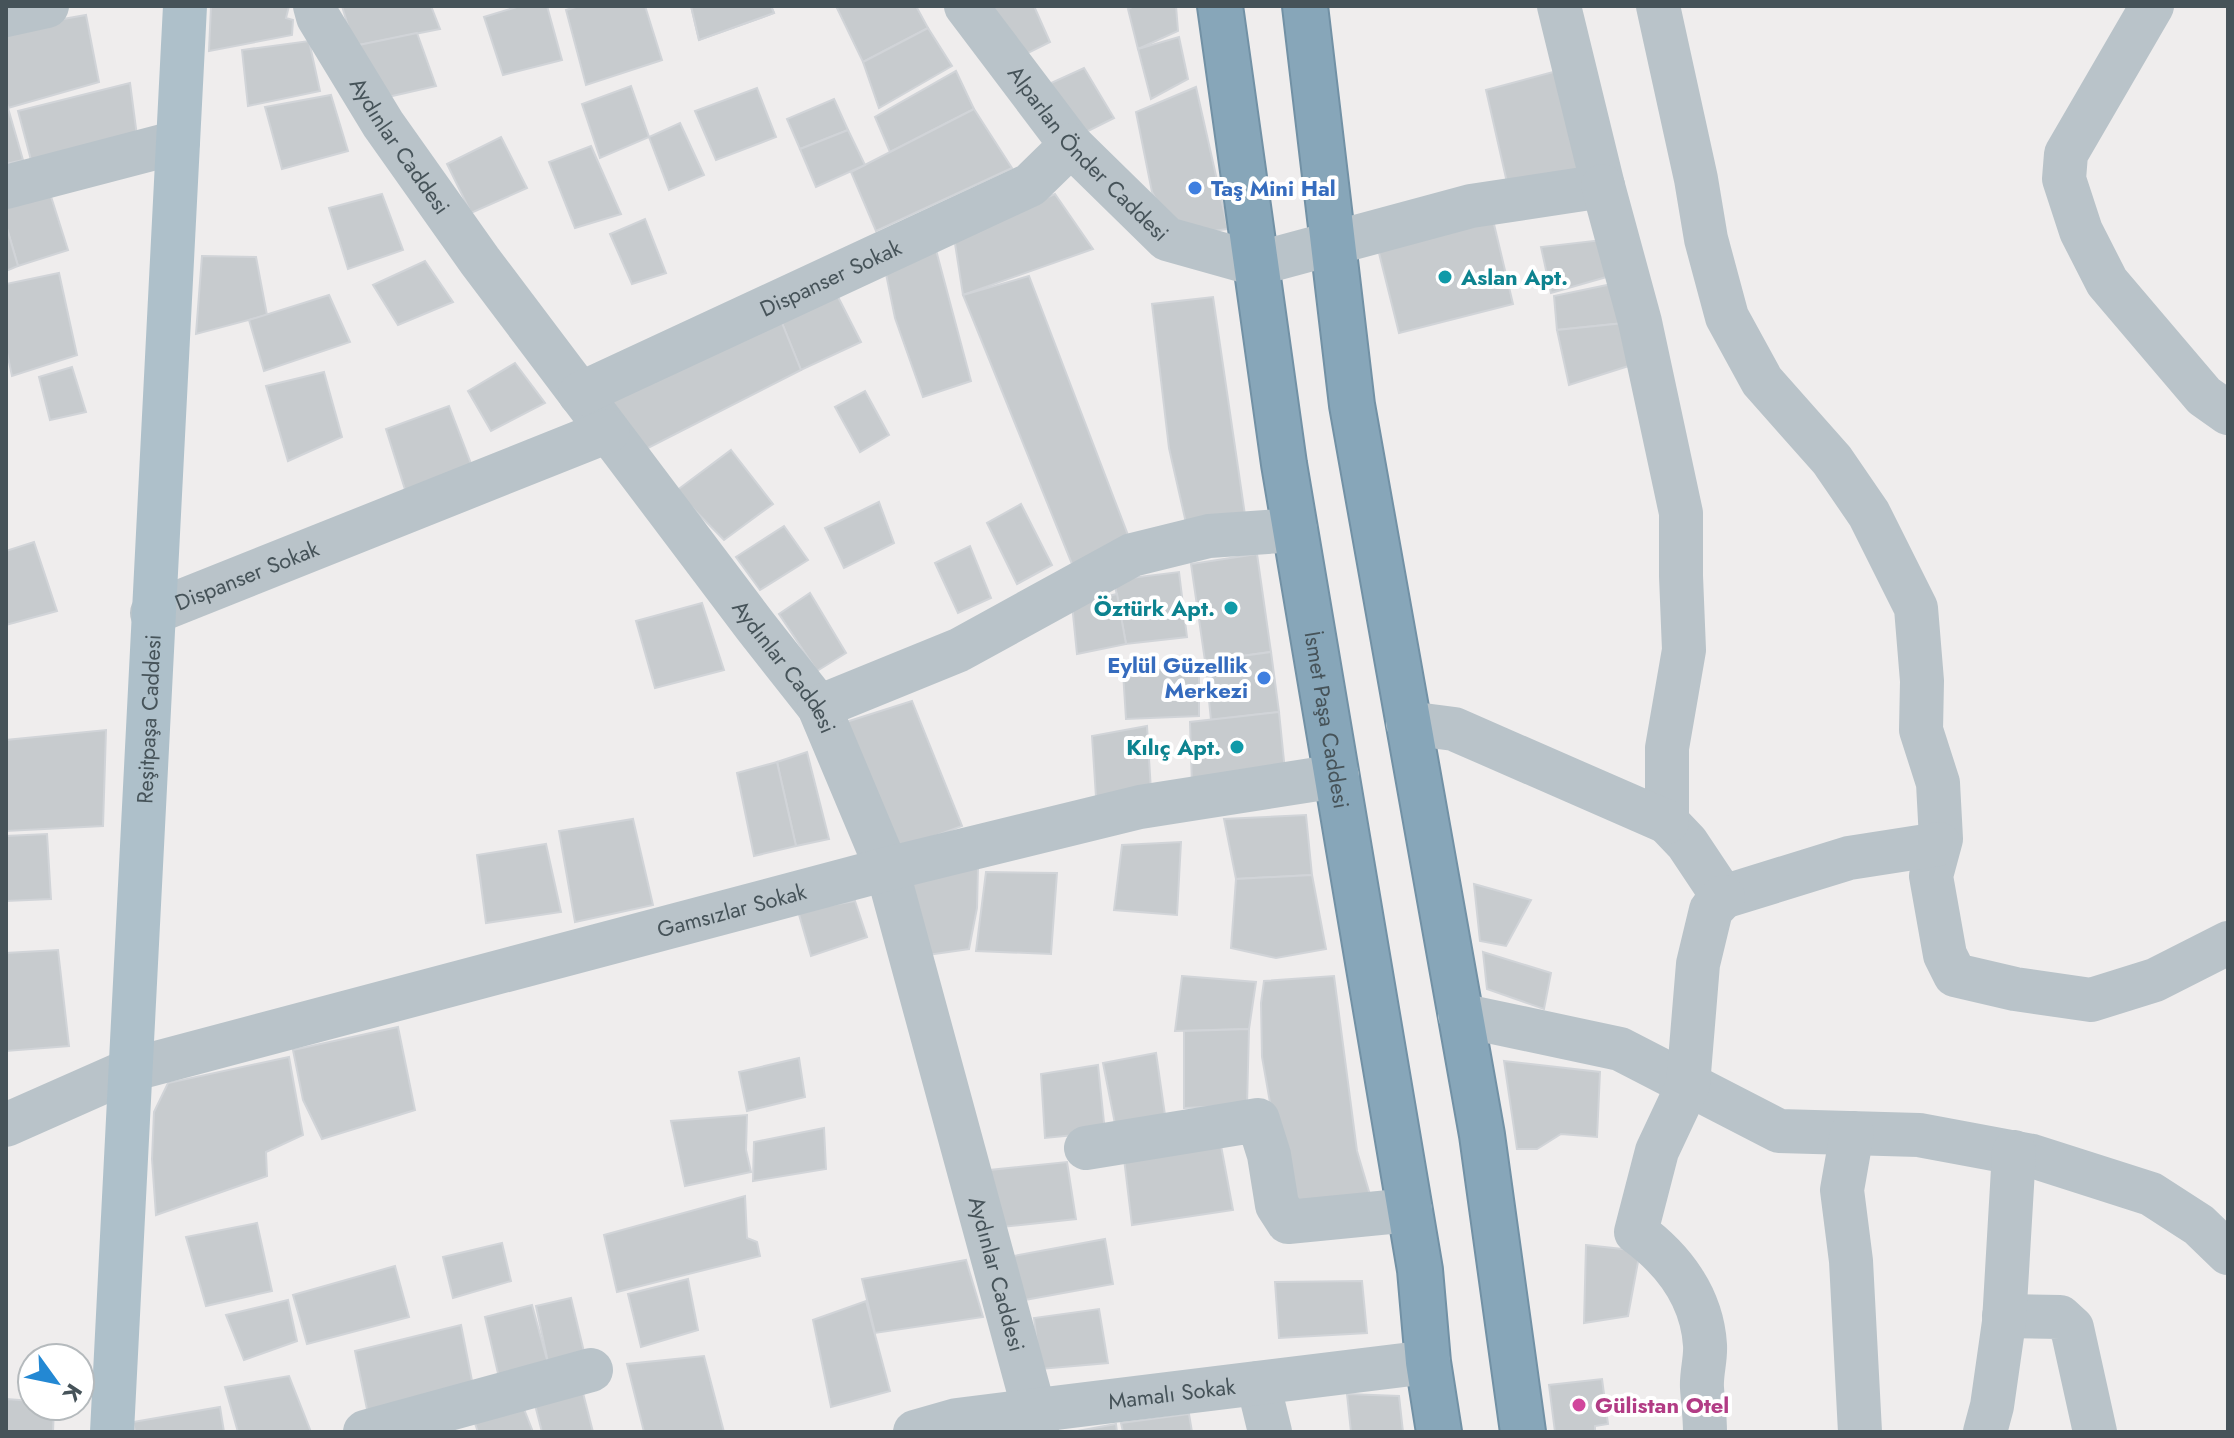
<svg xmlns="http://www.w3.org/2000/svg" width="2234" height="1438" font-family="Jost,sans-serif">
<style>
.building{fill:#c7cbce;stroke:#d1d4d8;stroke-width:2}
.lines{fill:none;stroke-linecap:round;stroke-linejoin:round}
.highway-casing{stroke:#7291a5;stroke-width:48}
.minor{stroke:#b9c3c9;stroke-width:44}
.major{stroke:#aec0ca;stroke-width:44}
.highway{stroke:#87a6b9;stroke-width:44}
.shop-dot{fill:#3f7fe0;stroke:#fff;stroke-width:3}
.culture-dot{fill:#0f9aa8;stroke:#fff;stroke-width:3}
.hotel-dot{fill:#d1479c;stroke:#fff;stroke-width:3}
.labels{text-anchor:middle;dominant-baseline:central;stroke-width:8;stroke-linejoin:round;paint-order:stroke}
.street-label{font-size:22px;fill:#465359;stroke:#fff}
.shop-label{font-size:22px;font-weight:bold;fill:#366cbe;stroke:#fff;text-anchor:start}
.culture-label{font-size:22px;font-weight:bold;fill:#0d838f;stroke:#fff;text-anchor:end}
.hotel-label{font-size:22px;font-weight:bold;fill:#b23c85;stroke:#fff;text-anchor:start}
</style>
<rect width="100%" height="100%" fill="#efeded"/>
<g class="building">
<polygon points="211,6 289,6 286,18 293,20 292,35 209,51"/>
<polygon points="342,6 431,6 440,29 354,46"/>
<polygon points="520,6 547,6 562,60 503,75 484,17"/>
<polygon points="579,6 645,6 662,60 586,85 566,10"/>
<polygon points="691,6 771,6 774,13 699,40"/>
<polygon points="691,6 771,6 774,13 699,40"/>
<polygon points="836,6 916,6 928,28 863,62"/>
<polygon points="975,6 1034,6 1050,42 1016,59"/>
<polygon points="1134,6 1176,6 1178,31 1138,49 1128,9"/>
<polygon points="86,15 99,82 8,108 6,99 6,29"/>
<polygon points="928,28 952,66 879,108 863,62"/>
<polygon points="417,33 436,86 379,99 354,46"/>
<polygon points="1179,37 1188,79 1151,99 1138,49"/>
<polygon points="309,41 320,91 248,106 242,50"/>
<polygon points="1084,68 1114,118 1082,134 1040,88"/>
<polygon points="956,71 974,109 890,152 875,117"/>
<polygon points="1557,71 1581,169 1508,187 1486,90"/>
<polygon points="130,83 137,136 31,160 18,111"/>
<polygon points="631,86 649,137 600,158 582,104"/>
<polygon points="1196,87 1228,229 1176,236 1152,192 1136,112"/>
<polygon points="757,88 776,137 716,160 695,111"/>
<polygon points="331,95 348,151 282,169 265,107"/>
<polygon points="834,99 848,130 800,149 787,119"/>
<polygon points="8,108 23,160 6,164 6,109"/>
<polygon points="974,109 1012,168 876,231 851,172"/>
<polygon points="680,123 704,175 669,190 649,137"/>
<polygon points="848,130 865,165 816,187 800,149"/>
<polygon points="501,137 527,188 471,213 447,164"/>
<polygon points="591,146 621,214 575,228 549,162"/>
<polygon points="48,187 68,250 18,266 6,225 6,198"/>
<polygon points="382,194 403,250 348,269 329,208"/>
<polygon points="1055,194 1093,249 963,295 954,237"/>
<polygon points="645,219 666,273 632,284 610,234"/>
<polygon points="1493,220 1513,304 1399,333 1378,249"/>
<polygon points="6,225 18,266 6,271"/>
<polygon points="1602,240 1610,276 1551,293 1541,247"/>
<polygon points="936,250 971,381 923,397 895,318 885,269"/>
<polygon points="202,256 256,257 267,315 196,334"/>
<polygon points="425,261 453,302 398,325 373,285"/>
<polygon points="59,273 77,355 12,376 6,348 6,284"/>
<polygon points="1029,276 1131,543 1072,564 963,295"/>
<polygon points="1612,284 1624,323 1557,330 1554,296"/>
<polygon points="834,289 861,342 801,370 778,313"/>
<polygon points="329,295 350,342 264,371 249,320"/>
<polygon points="1213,297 1245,515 1186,523 1169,448 1152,304"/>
<polygon points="778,313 801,370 646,449 602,403"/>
<polygon points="1624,323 1638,363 1569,385 1557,330"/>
<polygon points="515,363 545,403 491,431 468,391"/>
<polygon points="72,367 86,412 50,420 39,377"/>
<polygon points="324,372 342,437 288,461 266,386"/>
<polygon points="865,391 889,435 860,452 835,407"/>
<polygon points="449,406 473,469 407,496 386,429"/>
<polygon points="731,450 773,504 724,540 676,491"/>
<polygon points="879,502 894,543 844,568 825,528"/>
<polygon points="1021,504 1052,565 1017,584 987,523"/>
<polygon points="784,526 808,560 760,590 736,557"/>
<polygon points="34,542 57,611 6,625 6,551"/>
<polygon points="970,546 991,598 958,613 935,563"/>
<polygon points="1257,554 1271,652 1205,661 1191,564"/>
<polygon points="1179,572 1187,637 1126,644 1114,580"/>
<polygon points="810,593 846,653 817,671 779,614"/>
<polygon points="1117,594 1126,644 1077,654 1072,604"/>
<polygon points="702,603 724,670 655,688 636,621"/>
<polygon points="1271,652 1279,712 1211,720 1205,661"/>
<polygon points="1199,668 1199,716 1126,719 1123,672"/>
<polygon points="912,701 962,826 892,852 843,723"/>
<polygon points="1279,712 1285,771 1192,786 1190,722"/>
<polygon points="1147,726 1151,791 1096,797 1092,736"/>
<polygon points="106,730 103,826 6,831 6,740"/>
<polygon points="807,752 829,839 796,846 777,762"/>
<polygon points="777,762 796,846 754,856 737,773"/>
<polygon points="1306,815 1312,875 1236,879 1224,819"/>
<polygon points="633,819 653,905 575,922 559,831"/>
<polygon points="47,834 51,899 6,901 6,836"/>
<polygon points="1181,842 1177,915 1114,910 1122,845"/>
<polygon points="546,844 561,912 486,923 477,855"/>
<polygon points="978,867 977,908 969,949 921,956 901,881"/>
<polygon points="986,872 1057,873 1051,954 976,951"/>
<polygon points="1312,875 1326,949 1276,958 1231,948 1236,879"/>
<polygon points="1474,884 1531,900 1506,946 1480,941"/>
<polygon points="855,901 867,937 811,956 798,911"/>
<polygon points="58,950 69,1046 6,1051 6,953"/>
<polygon points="1483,952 1551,973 1544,1009 1487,989"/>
<polygon points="1182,976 1256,982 1249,1029 1175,1031"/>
<polygon points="1334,976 1357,1151 1370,1195 1289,1210 1262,1057 1261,1003 1264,981"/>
<polygon points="398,1027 415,1110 322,1139 303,1100 293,1050"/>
<polygon points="1249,1029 1247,1105 1184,1108 1184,1031"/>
<polygon points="1156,1053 1166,1122 1116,1129 1103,1063"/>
<polygon points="289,1057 303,1135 266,1152 267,1176 156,1215 152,1159 154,1112 168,1083"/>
<polygon points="799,1058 805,1097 747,1111 739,1072"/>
<polygon points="1504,1061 1600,1072 1597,1137 1561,1134 1537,1149 1517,1149"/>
<polygon points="1098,1065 1105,1132 1045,1138 1041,1074"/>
<polygon points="747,1115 746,1150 751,1172 685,1186 671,1121"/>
<polygon points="824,1128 826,1169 753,1181 754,1142"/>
<polygon points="1219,1135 1233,1210 1132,1225 1123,1150"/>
<polygon points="1067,1162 1076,1219 1002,1227 990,1170"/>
<polygon points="745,1196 747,1238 757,1242 760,1256 617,1292 604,1235"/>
<polygon points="257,1223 272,1291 206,1306 186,1237"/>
<polygon points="1105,1239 1113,1284 1019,1301 1008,1257"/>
<polygon points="502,1243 511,1281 453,1298 443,1257"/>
<polygon points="1586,1245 1640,1251 1628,1316 1584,1323"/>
<polygon points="966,1260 983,1317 875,1333 862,1279"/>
<polygon points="395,1266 409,1317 307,1344 293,1295"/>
<polygon points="688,1279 698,1330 641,1347 628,1294"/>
<polygon points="1362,1281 1367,1333 1279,1338 1275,1282"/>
<polygon points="571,1298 585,1356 549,1367 536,1306"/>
<polygon points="288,1300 297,1341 244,1360 226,1315"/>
<polygon points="866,1301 890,1391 831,1407 813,1320"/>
<polygon points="532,1305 549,1367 500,1382 485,1317"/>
<polygon points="1099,1309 1108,1363 1040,1369 1034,1318"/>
<polygon points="461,1325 474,1391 369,1419 355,1351"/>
<polygon points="704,1356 724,1432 644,1432 627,1364"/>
<polygon points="289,1376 311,1432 238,1432 225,1387"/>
<polygon points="1602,1379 1608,1424 1595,1426 1595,1432 1555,1432 1549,1385"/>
<polygon points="582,1389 593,1432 542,1432 534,1401"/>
<polygon points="1347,1394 1399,1396 1403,1432 1351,1432"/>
<polygon points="6,1399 32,1401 32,1406 54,1406 53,1432 6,1432"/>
<polygon points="522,1404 533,1432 478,1432 473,1418"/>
<polygon points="220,1407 224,1432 135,1432 133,1422"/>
<polygon points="1189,1414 1192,1432 1123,1432 1121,1423"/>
<polygon points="1116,1424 1117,1432 1072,1432"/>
</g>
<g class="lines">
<defs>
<g id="highway">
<path id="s8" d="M 1220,6 L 1284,464 L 1420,1270 L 1428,1362 L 1439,1432"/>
<polyline points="1305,6 1352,405 1482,1135 1523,1432"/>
</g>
</defs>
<use href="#highway" class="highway-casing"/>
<g class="minor">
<path id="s1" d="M 315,6 L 318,17 L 383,124 L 480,261 L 756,627 L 819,707 L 887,869 L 1034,1410 L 1037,1432"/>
<path id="s2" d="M 966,6 L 1071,145 L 1167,239 L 1256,264 L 1471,206 L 1603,186 L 1559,6"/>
<polyline points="1658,6 1696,179 1706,239 1727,317 1762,381 1832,460 1869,514 1916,608 1922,681 1921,730 1938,783 1941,839 1931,876 1945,955 1955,975 2015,989 2091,1000 2155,980 2228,943"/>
<polyline points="2152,6 2066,154 2064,179 2081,231 2107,282 2204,396 2228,413"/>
<polyline points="6,15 47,6"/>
<polyline points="1603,186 1640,322 1681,513 1681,576 1684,650 1667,748 1667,822 1687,843 1723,897 1849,858 1939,844"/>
<polyline points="6,187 178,142"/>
<path id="s3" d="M 580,394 L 1030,185 L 1071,145"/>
<path id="s4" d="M 152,613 L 608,431"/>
<polyline points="819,707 959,650 1132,555 1209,536 1295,530"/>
<polyline points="1408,723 1454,729 1667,822"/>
<polyline points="1460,1015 1620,1049 1779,1131 1919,1135 2032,1156 2151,1194 2199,1225 2228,1253"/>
<path id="s5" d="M 6,1125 L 130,1070 L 887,869 L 1140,807 L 1337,776"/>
<polyline points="1852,1133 1842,1190 1851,1261 1860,1432"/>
<polyline points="1086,1148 1258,1120 1269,1155 1277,1205 1288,1222 1410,1210"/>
<polyline points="2004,1316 2060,1317 2072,1328 2095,1432"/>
<polyline points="1258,1383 1270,1432"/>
<polyline points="365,1432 591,1370"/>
<path id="s6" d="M 915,1432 L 957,1420 L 1428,1362"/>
<path d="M 1705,1432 C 1705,1417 1703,1403 1702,1388 C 1701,1374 1706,1359 1705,1345 C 1702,1297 1673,1259 1636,1232 L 1657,1151 L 1688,1085 L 1698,964 L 1711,910 L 1723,897"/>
<polyline points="1985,1432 1992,1406 2004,1322 2014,1152"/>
</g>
<path class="major" id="s7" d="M 112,1432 L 185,6"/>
<use href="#highway" class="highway"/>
</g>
<g class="shop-dot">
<circle cx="1195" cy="188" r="8"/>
<circle cx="1264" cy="678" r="8"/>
</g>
<g class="culture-dot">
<circle cx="1445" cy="277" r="8"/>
<circle cx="1231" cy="608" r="8"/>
<circle cx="1237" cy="747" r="8"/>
</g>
<circle class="hotel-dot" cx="1579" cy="1405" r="8"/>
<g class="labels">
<g class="street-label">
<text stroke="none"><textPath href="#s1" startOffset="164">Aydınlar Caddesi</textPath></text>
<text stroke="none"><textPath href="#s2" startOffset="192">Alparlan Önder Caddesi</textPath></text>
<text stroke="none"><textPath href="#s3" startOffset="276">Dispanser Sokak</textPath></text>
<text stroke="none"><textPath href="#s4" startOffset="102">Dispanser Sokak</textPath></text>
<text stroke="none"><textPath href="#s1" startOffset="812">Aydınlar Caddesi</textPath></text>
<text stroke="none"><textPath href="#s7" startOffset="714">Reşitpaşa Caddesi</textPath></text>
<text stroke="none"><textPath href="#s8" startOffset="722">İsmet Paşa Caddesi</textPath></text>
<text stroke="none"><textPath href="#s5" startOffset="758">Gamsızlar Sokak</textPath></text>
<text stroke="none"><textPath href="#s1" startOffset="1460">Aydınlar Caddesi</textPath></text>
<text stroke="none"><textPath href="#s6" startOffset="260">Mamalı Sokak</textPath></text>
</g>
<g class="shop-label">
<text x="1211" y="188">Taş Mini Hal</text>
<text x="1248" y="665" text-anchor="end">Eylül Güzellik<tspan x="1248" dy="25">Merkezi</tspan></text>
</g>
<g class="culture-label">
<text x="1461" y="277" text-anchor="start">Aslan Apt.</text>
<text x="1215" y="608">Öztürk Apt.</text>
<text x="1221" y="747">Kılıç Apt.</text>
</g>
<g class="hotel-label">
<text x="1595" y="1405">Gülistan Otel</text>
</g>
</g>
<rect width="2234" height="1438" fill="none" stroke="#465359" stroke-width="16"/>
<g transform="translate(56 1382) rotate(123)"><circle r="38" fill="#ffffff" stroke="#b5babd" stroke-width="2"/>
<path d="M0-6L14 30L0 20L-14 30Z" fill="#2388d3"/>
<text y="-12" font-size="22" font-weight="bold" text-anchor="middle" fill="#465359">K</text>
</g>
</svg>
